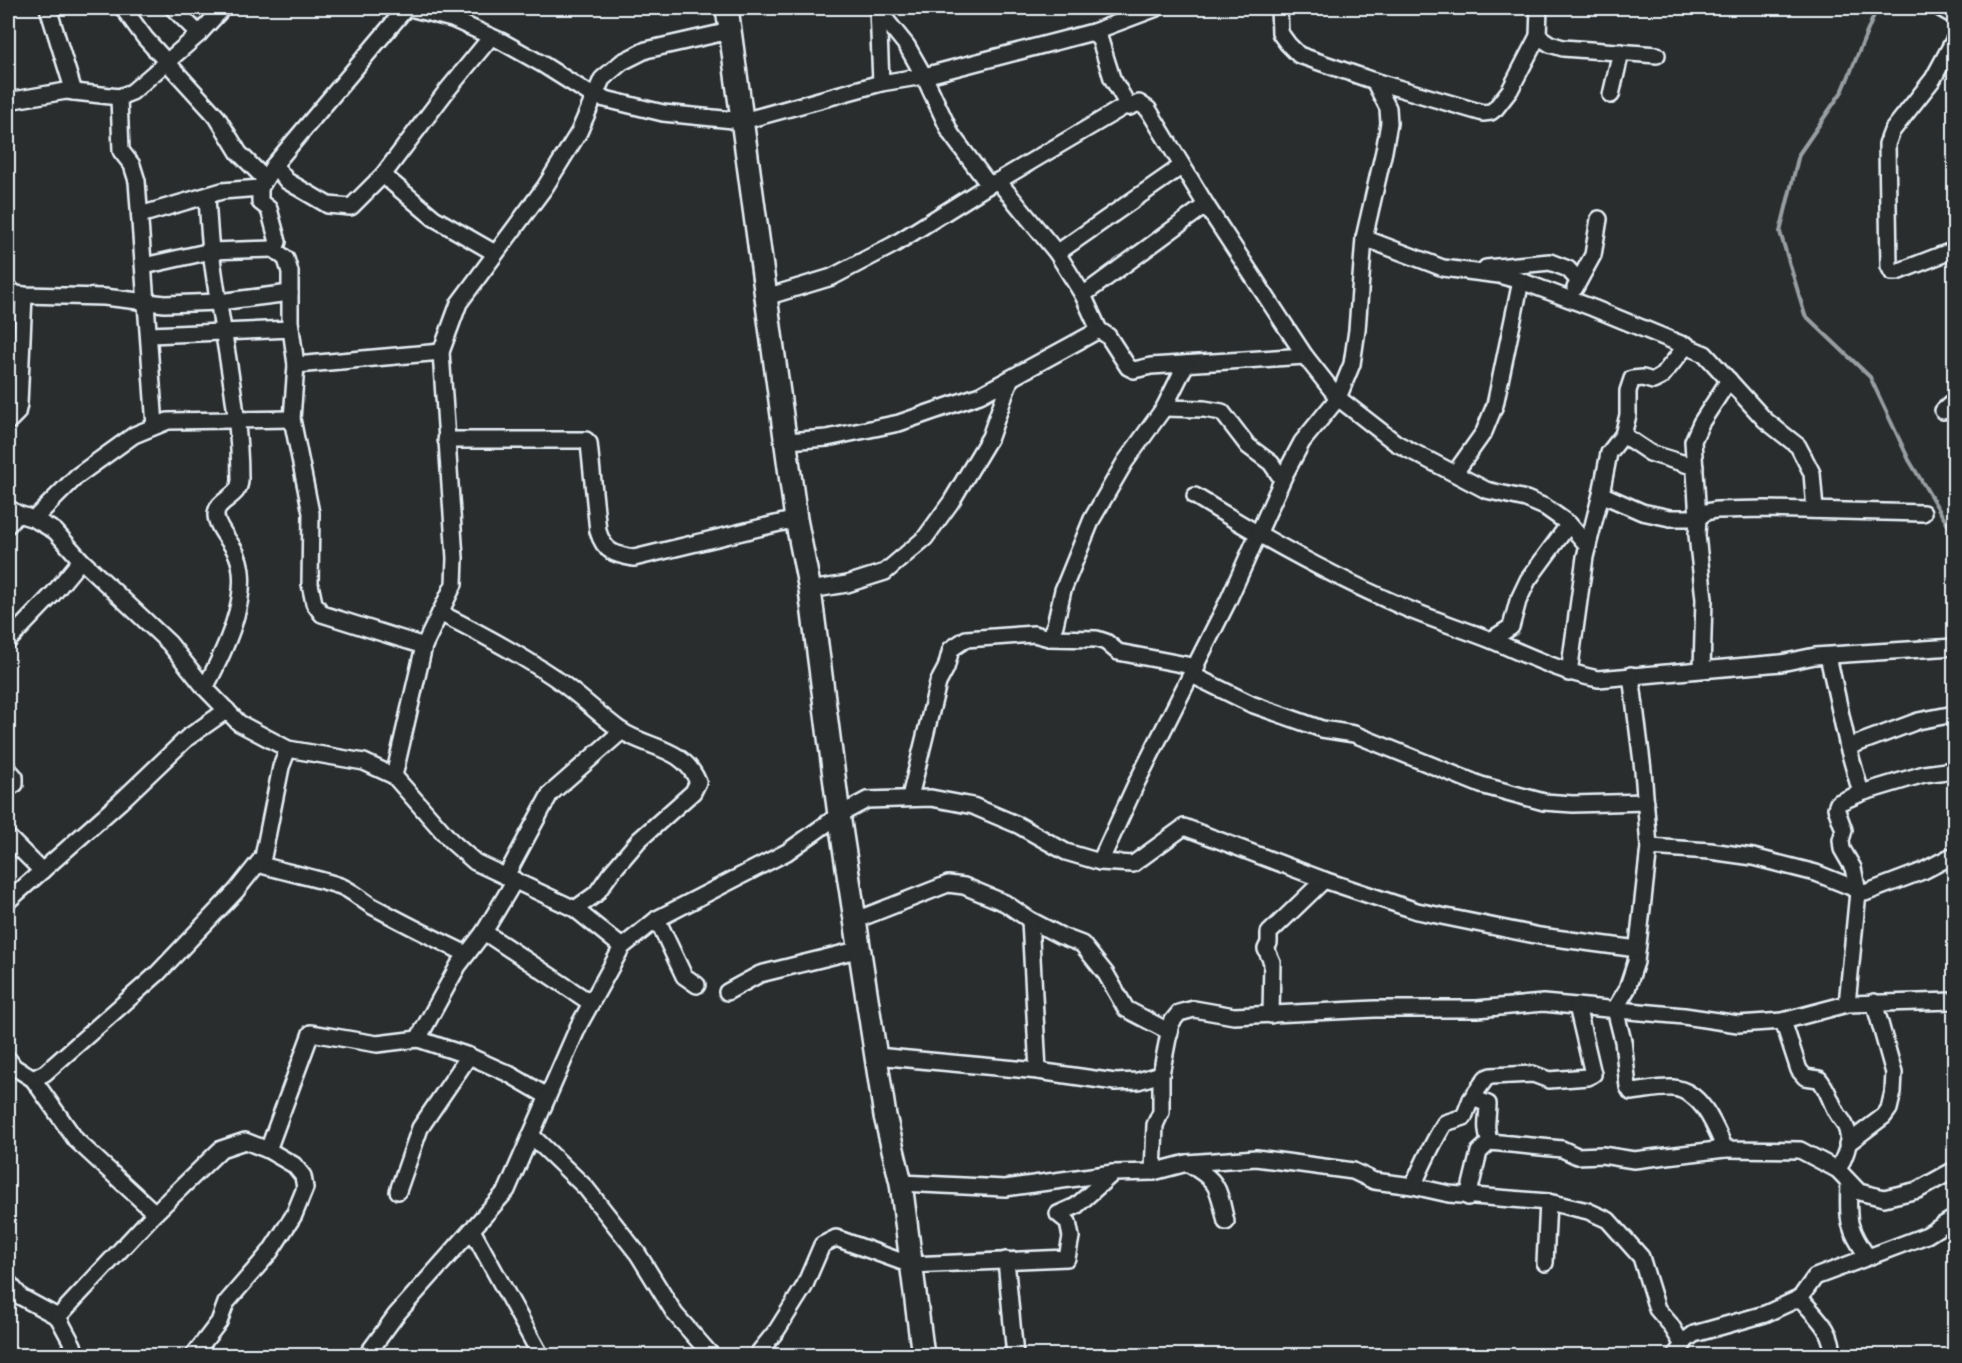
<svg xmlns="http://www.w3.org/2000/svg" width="1962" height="1363" font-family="Dekko,sans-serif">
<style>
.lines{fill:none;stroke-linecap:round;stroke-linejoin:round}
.stream{stroke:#989fa3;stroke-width:4}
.street-casing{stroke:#e8f1f8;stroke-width:20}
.secondary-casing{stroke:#e8f1f8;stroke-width:26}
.street{stroke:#2a2d2e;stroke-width:15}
.secondary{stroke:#2a2d2e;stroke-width:21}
</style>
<rect width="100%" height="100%" fill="#2a2d2e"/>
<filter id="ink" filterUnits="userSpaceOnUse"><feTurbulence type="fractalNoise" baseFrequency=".0167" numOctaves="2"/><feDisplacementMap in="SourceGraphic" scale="12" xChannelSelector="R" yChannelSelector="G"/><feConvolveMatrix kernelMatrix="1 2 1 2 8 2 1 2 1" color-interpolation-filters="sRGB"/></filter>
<g filter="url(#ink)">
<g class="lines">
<polyline class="stream" points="1877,8 1843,90 1799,154 1780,232 1805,315 1870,377 1909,460 1954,535"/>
<defs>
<g id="street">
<polyline points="48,8 74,92"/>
<polyline points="123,8 145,38 217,117 239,153 265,179"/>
<polyline points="173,8 199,34"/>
<polyline points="406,8 274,165 260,188 260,202 269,209 278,242 274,249 286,259 290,272 290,321 296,365 292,419 311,513 310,584 314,603 322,614 424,646"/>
<polyline points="410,8 452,19 501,41 542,64 593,96 663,113 743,121 881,83 924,76 1093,32 1157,8"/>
<polyline points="878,8 881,83"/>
<polyline points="1279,8 1280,33 1288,44 1299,55 1374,81 1483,113 1491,112 1496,108 1510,90 1538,36 1539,8"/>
<polyline points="1940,8 1954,16"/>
<polyline points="878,10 907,46 924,76 951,134 989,185"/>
<polyline points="1093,32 1100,40 1112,78 1129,107"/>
<polyline points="1538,36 1550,44 1563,48 1657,55"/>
<polyline points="1954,40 1933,79 1892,131 1887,144 1889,266 1892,272 1897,272 1954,250"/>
<polyline points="1611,95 1621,52"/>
<polyline points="119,97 121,151 132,165 137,181 155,426"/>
<polyline points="8,101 66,91 119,97 132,92 199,34 223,8"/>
<polyline points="274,165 287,181 328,205 351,207 383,175 445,93 491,37"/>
<polyline points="383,175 434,218 495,253"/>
<polyline points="998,181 1057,253 1083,295 1099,330 1108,336 1128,367 1134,370 1151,366 1305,356"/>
<polyline points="140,215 222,191 260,188"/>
<polyline points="1364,238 1443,268 1499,275 1521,281 1593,308 1705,354 1765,420 1798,446 1812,473 1815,510"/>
<polyline points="1057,253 1182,166"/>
<polyline points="144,266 211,251 274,249"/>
<polyline points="1486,268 1550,262 1568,269 1578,280"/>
<polyline points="8,288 16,294 24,295 104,297 165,304 219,302 290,293"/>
<polyline points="1575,288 1593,255 1599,219"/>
<polyline points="1083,295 1206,205"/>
<polyline points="766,297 832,277 893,245 992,183 998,181 1125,106 1129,107 1139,103 1148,109 1206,205 1305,356 1338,398 1396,443 1486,490 1526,499 1545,507 1569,524 1588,546"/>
<polyline points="150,335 291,329"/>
<polyline points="296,365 441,352"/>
<polyline points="1164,408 1204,409 1222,412 1248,446 1271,463 1282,479"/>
<polyline points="1943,411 1954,401"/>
<polyline points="8,422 17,413 19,404 24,295"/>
<polyline points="1623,435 1650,453 1695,467"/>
<path d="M 446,440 L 586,440 L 589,443 L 598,531 C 604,552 615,555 634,558 L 796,519"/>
<polyline points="787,441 827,438 899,423 980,395 1099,330"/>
<polyline points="1455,473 1484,432 1495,405 1521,281"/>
<polyline points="1601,494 1642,512 1670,518 1698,518 1706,512 1716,510 1766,509 1923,513"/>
<path d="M 1195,496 C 1261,537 1329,575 1401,606 C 1430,619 1461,628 1491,640 C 1527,655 1558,671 1598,679 L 1781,663 L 1815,656 L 1954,647"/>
<polyline points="8,508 18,514 34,519 55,531 81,560 169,643 205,688 239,723 288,749 364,762 394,776 451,841 475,862 575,909 622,947"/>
<polyline points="34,519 77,476 134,435 168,421 292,419"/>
<polyline points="8,525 18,514"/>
<polyline points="810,590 847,584 885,572 925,538 951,502 990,437 1010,380"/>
<path d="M 440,613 C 478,632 516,652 552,676 C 576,692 597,713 620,730 C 648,749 683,746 698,782 L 693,792 L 639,840 L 610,874 L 596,894 L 575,909"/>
<polyline points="1049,638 1055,625 1063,590 1092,519 1125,462 1164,408 1186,364"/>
<polyline points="1491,640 1511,627 1518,601 1528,580 1569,524"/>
<polyline points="8,641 53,594 81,560"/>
<polyline points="1828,656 1848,747 1861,793"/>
<polyline points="1702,669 1704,599 1697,535 1698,518 1693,441 1701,423 1729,380"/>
<polyline points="1569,673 1585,557 1601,494 1609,453 1623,435 1628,415 1628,391 1632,379 1643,378 1653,381 1661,377 1687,345"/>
<polyline points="1192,675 1251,704 1322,729 1354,734 1481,785 1544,802 1573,804 1646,802"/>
<path d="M 1631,675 L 1643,770 L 1649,847 L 1636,962 L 1627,989 L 1615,1009 L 1623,1041 L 1628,1087 L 1631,1092 C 1644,1091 1659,1087 1673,1088 C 1702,1091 1715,1126 1725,1149 L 1800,1150 L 1838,1170 L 1859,1192 L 1884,1198 L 1918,1190 L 1954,1170"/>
<path d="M 205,688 C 223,654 253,594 237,555 C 233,544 216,527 216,515 C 216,499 240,498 240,480 C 240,402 220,327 211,250 C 209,232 208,214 207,196"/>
<polyline points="1848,747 1918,721 1954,714"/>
<polyline points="8,769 15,777 15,784 8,788"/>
<polyline points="394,776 424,646 454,584 455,558 441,352 459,303 545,187 579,132 602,79 622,62 646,50 730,31"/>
<polyline points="910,797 938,683 946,668 951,649 966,639 1034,634 1049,638 1097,639 1106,642 1118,652 1197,667"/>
<polyline points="8,837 42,871"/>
<polyline points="1649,847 1710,851 1753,857 1816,873 1851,887 1858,892 1865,893 1923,871 1954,855"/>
<polyline points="1100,862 1136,784 1228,601 1285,474 1302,442 1338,398 1352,364 1357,330 1364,238 1384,151 1389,123 1388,108 1374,81"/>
<path d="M 258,864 C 285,872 311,877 337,885 C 350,888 361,900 372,906 C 404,923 435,939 467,954"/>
<polyline points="506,876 550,794 622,731"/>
<polyline points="8,901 120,802 187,738 227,710"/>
<polyline points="657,919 684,976 697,985"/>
<polyline points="856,920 948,884 964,886 1005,903 1030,920 1061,936 1082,944 1106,974 1126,1009 1170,1032"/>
<polyline points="1030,920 1038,1071"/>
<polyline points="484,932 591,1003"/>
<polyline points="727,992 760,974 861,949"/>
<polyline points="1847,1004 1858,892 1853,868 1842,849 1841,840 1844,830 1836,808 1838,803 1861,793 1924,774 1954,770"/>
<polyline points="1271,1015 1272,962 1266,949 1269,943 1269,933 1324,880"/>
<path d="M 1783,1021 L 1799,1070 L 1805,1077 L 1819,1079 C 1828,1089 1830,1101 1837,1113 C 1839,1117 1843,1120 1845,1125 C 1853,1140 1845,1156 1838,1170"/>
<polyline points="418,1039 458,966 484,932 515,880"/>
<polyline points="876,1056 1038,1071 1115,1082 1138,1081 1161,1074"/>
<polyline points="8,1059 14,1067 33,1079 76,1140 155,1213"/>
<polyline points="33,1079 45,1073 157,974 236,891 263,857 281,767 288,749"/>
<path d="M 1473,1098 L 1488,1104 C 1488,1118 1484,1128 1490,1142"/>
<polyline points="531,1135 586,1188 638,1254 675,1314 712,1356"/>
<polyline points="1847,1144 1884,1116 1889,1109 1893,1092 1894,1073 1874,1002"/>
<polyline points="268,1150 311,1033 377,1044 418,1039 469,1056 509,1074 547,1096"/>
<path d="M 1187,1163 C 1219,1181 1218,1187 1226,1222"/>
<polyline points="1153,1172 1155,1125 1161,1112 1161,1074 1171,1023 1179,1013 1194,1009 1234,1016 1375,1009 1477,1009 1543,1003 1684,1016 1738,1024 1783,1021 1847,1004 1954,1001"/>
<polyline points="901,1183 1005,1188 1113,1173 1153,1172 1187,1163 1256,1158 1353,1171 1374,1181 1413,1186 1449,1194 1548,1202 1588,1211 1608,1220 1641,1257 1657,1309 1670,1324 1683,1345"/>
<path d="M 1849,1183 C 1848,1218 1846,1227 1868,1257"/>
<path d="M 1413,1186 C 1423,1164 1432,1143 1445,1123 L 1464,1117 L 1471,1099 L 1486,1078 L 1491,1076 L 1533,1074 L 1549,1080 L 1588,1077 L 1593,1074 L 1577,1006"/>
<polyline points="398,1191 420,1128 469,1056"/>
<polyline points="1468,1197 1479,1152 1490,1142 1562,1149 1577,1156 1602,1155 1634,1160 1725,1149"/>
<polyline points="472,1230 541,1356"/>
<polyline points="1006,1260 1015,1356"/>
<polyline points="1545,1263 1548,1202"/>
<polyline points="8,1282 21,1297 58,1317"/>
<path d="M 1800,1298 C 1816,1317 1833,1329 1833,1356"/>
<polyline points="76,1356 73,1345 58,1317 155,1213 221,1149 245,1141 268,1150 294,1165 303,1176 305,1188 294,1215 270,1252 226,1303 219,1322 193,1356"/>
<polyline points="366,1356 396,1315 507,1190 579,1025 622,947 657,919 787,852 839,815 867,800 931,798 973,806 1018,825 1066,852 1100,862 1133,864 1184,827 1324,880 1417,911 1540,936 1637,949"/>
<polyline points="756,1356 777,1330 804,1287 822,1245 836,1238 911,1265 1067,1258 1071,1237 1068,1222 1058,1214 1076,1206 1113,1173"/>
<polyline points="1675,1356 1686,1340 1694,1334 1765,1314 1800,1298 1815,1277 1927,1235 1954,1218"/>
</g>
<polyline id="secondary" points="727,8 766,297 796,519 810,590 839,815 885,1116 901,1183 923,1356"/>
</defs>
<use href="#street" class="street-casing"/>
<use href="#secondary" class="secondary-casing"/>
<use href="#street" class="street"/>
<use href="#secondary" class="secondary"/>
</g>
</g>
<rect width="1962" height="1363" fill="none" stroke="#2a2d2e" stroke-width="30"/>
<rect x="15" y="15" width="1932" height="1333" fill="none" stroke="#e8f1f8" stroke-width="2" filter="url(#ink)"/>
</svg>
